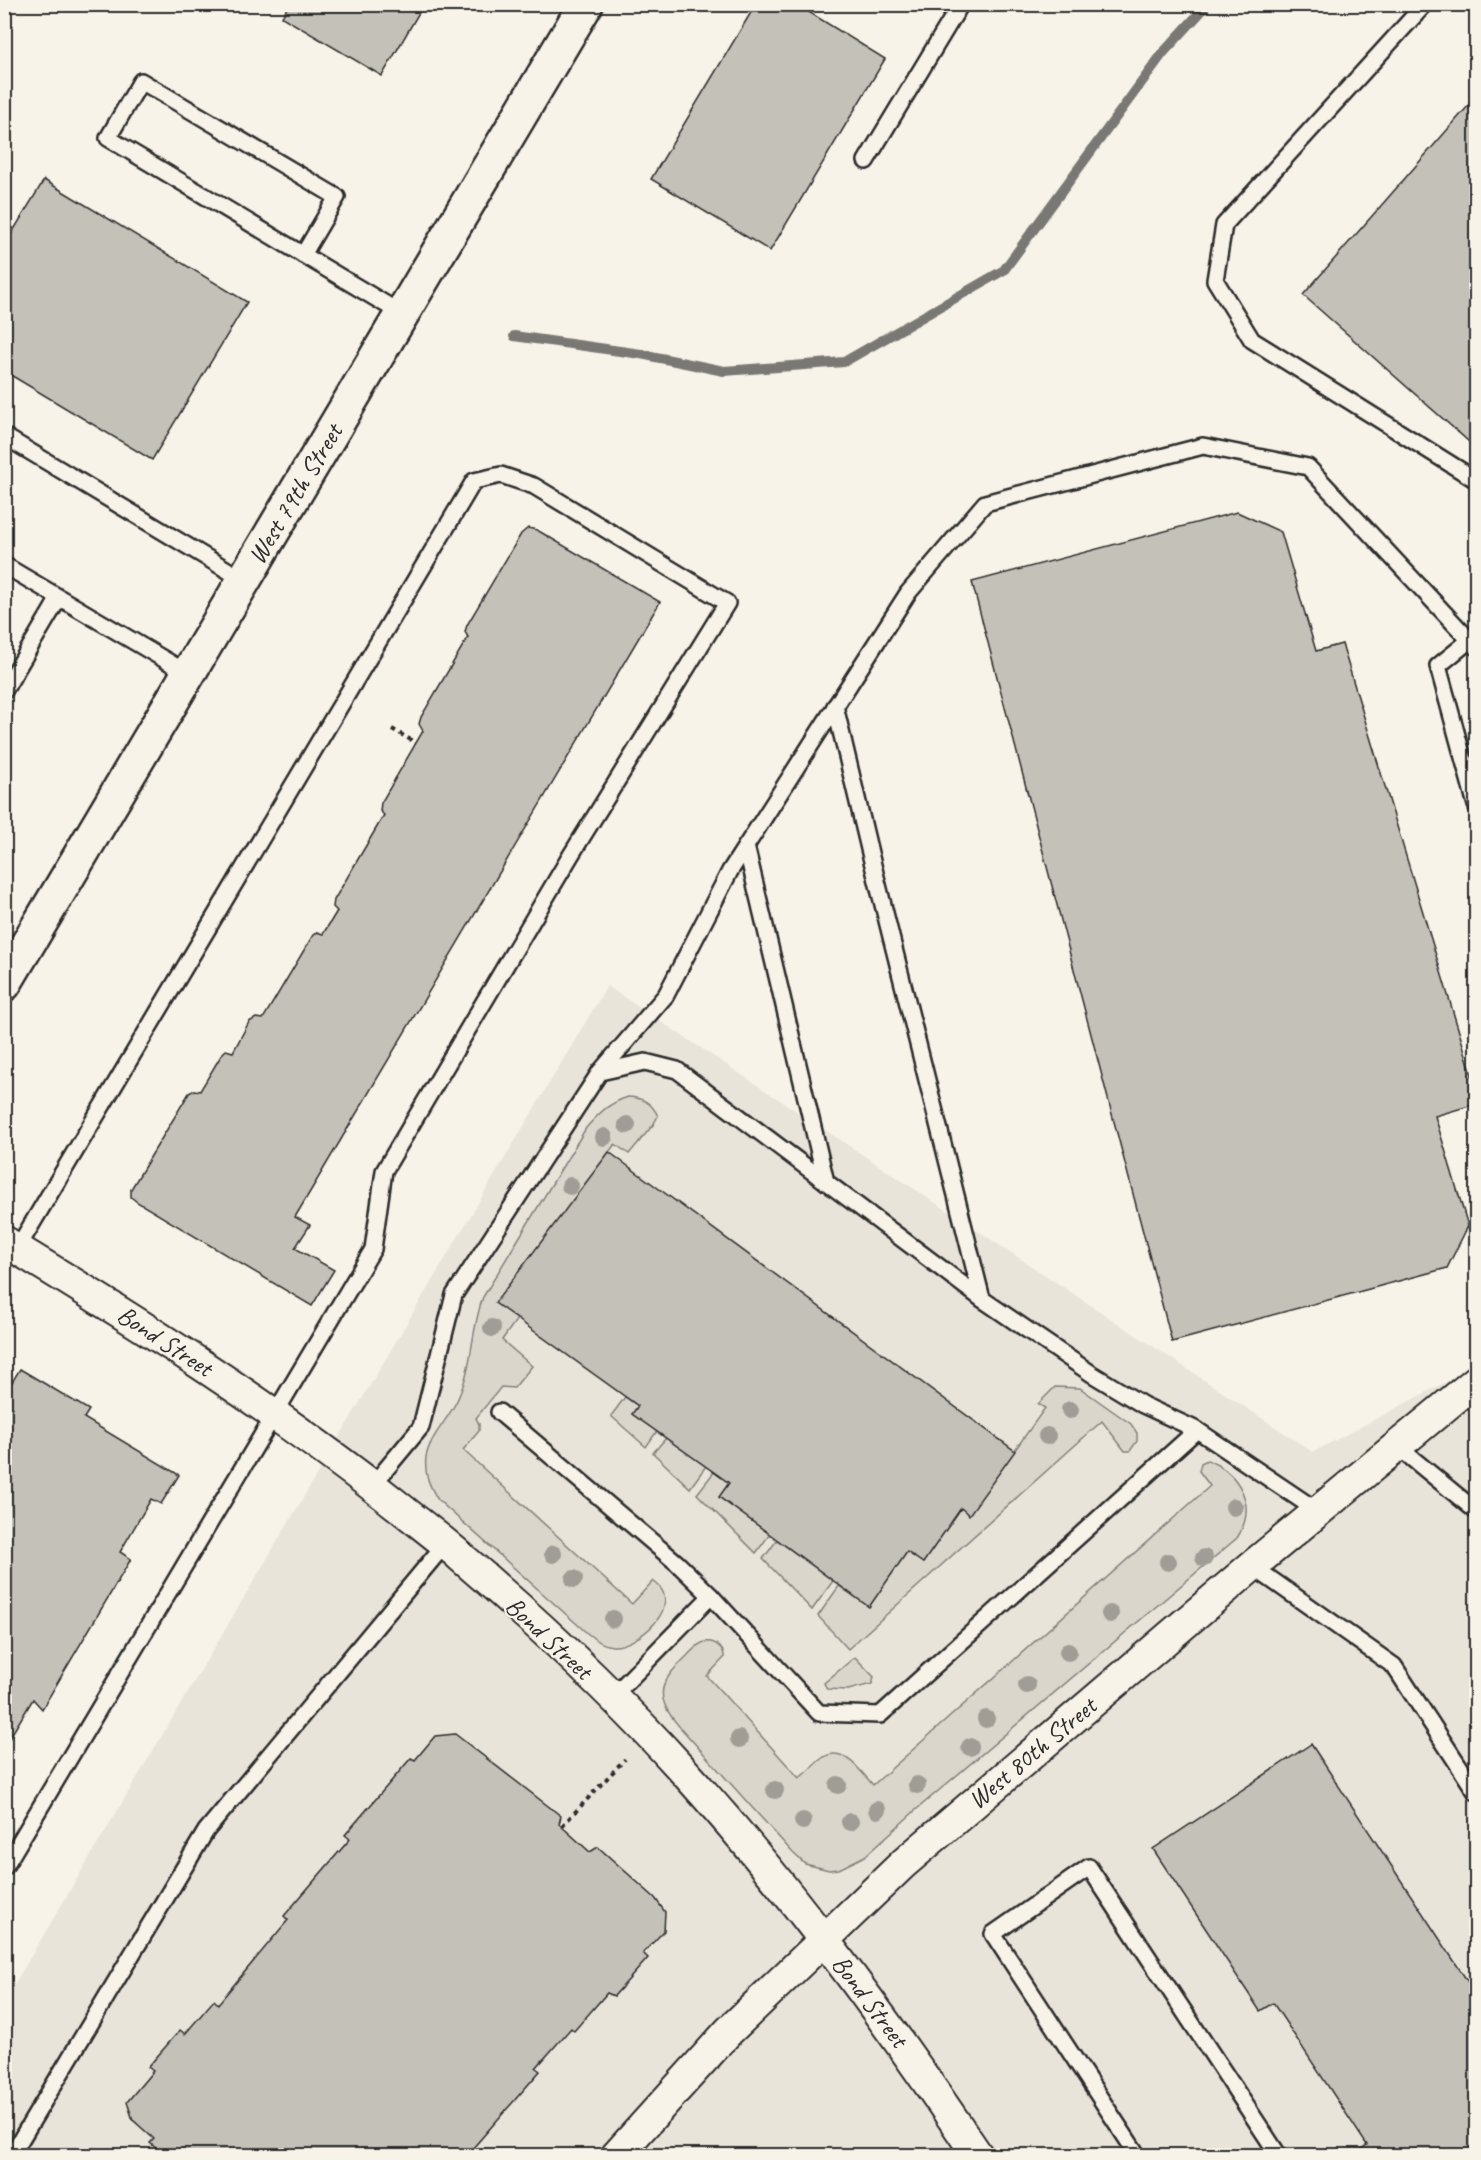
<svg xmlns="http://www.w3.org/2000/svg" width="1481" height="2160" font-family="Caveat,sans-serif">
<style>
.built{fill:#e8e4da}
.green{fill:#dad6cc;stroke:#82807c;stroke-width:1.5}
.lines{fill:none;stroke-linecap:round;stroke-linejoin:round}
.stream{stroke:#7a7874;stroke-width:10}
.building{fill:#c4c1b9;stroke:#2b2b2b;stroke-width:1.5}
.lane-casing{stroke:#2b2b2b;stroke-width:20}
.street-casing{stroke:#2b2b2b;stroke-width:34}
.secondary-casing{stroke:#2b2b2b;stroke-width:38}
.path{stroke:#2b2b2b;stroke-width:4;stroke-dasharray:4.5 4.5;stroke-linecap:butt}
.lane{stroke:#f7f3e8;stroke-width:15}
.street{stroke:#f7f3e8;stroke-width:30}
.secondary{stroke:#f7f3e8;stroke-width:33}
.tree{fill:#9f9d96}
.labels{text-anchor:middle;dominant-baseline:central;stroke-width:4.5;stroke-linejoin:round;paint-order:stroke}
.street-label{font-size:26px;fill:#2b2b2b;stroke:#f7f3e8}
</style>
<rect width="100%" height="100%" fill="#f7f3e8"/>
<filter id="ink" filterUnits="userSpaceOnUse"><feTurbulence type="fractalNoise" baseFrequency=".0167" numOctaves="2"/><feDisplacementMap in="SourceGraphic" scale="12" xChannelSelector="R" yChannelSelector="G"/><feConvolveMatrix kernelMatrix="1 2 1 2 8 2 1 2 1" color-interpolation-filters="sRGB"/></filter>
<g filter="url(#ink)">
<polygon class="built" points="607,986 1313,1452 1476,1366 1476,2155 5,2156 5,2000"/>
<g class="green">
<path d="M 628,1097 C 643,1098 651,1102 658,1116 L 653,1125 L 629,1154 L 615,1144 L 496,1303 L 517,1319 L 502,1340 L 532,1366 L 514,1388 L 501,1387 L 476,1418 L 479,1424 L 479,1431 L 463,1450 L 632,1604 L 653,1581 C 688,1605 636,1648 612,1646 C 602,1645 594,1639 587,1633 L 438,1500 C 429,1485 424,1474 426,1457 C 430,1435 451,1417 459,1396 C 473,1364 471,1330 483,1297 L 586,1128 C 599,1113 609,1103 628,1097 Z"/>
<polygon points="1055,1387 1080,1388 1131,1424 1137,1433 1137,1441 1130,1451 1125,1451 1102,1421 848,1649 818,1616 839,1586 869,1607 907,1552 923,1563 961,1508 969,1514 1045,1408 1038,1404"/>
<polygon points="625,1397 638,1406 632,1414 657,1431 646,1447 611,1416"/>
<polygon points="666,1438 706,1466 690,1488 653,1453"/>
<path d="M 1207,1460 C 1240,1473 1258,1506 1237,1538 L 917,1809 L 865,1856 L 839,1869 L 829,1870 L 805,1864 L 793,1853 L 678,1725 C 652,1695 661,1681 686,1657 C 691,1652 698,1643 705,1642 C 715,1640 725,1649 724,1658 L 707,1676 L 799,1778 C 808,1772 815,1763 824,1757 C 844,1745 862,1773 873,1785 L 1210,1486 L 1199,1471 L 1201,1463 Z"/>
<polygon points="714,1472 729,1483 719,1497 770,1534 756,1553 697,1494"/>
<polygon points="777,1540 833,1581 812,1610 763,1559"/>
<polygon points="855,1657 874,1677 872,1684 848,1690 827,1689 824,1683"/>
</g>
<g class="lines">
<polyline class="stream" points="514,336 641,354 724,371 844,362 1004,270 1163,53 1208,4"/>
</g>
<g class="building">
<polygon points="289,4 424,4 382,76 282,17"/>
<polygon points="756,4 796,4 885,59 770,251 651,179"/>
<polygon points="1476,97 1476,448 1303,295"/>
<polygon points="44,180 247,302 152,460 4,371 4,246"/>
<polygon points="1237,512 1281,532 1316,651 1342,644 1476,1088 1476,1104 1435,1116 1468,1226 1447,1268 1172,1342 972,582"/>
<polygon points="528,528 537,530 660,602 295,1217 310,1225 295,1248 334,1270 312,1306 137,1202 131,1197 131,1189 189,1093 194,1090 200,1091 222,1054 226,1050 233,1052 249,1022 256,1018 263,1019 313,935 317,932 323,934 331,921 337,911 333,907 334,900 384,815 380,811 381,803 423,731 419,724 421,717 468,637 465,632 467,625 521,534"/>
<polygon points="609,1152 1015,1451 969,1515 961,1508 923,1563 907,1552 869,1607 719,1497 729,1483 632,1414 638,1406 495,1303"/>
<polygon points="20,1369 89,1410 84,1418 179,1475 161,1504 151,1499 120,1552 131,1559 42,1709 33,1699 4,1747 4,1395"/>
<polygon points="455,1734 561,1816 559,1824 590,1852 598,1847 655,1898 665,1912 664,1931 643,1953 648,1958 614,1996 607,1993 574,2031 571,2028 536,2068 540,2071 473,2148 477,2151 474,2156 165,2156 150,2143 154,2139 133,2120 127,2102 153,2071 148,2067 180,2030 185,2034 214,2000 218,2004 288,1920 284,1916 350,1839 345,1835 411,1758 415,1760 435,1736"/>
<polygon points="1311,1744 1476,1994 1476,2156 1352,2156 1367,2145 1273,2003 1260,2011 1153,1849"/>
</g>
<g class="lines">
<defs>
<g id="lane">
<polyline points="1425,4 1224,225 1215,280 1252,340 1476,480"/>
<polyline points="866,161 959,7 955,4"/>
<polyline points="303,255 337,197 141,81 108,138 402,314"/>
<polyline points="4,436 244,580"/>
<polyline points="4,565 189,674"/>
<polyline points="1470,640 1438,666 1476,805"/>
<polyline points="4,691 59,598"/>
<polyline points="835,706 870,853 982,1299"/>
<polyline points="746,846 826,1182"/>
<polyline points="600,1072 666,995 730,871 908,593 985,503 1203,446 1308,467 1476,647"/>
<polyline points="499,1412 677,1563 711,1596 819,1713 880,1715 1197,1430 1319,1512"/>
<polyline points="1397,1446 1476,1511"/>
<polyline points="372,1486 421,1427 454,1295 600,1072 645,1062 677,1070 982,1299 1092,1374 1143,1405 1197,1430"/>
<polyline points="1252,1566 1394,1666 1476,1792"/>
<polyline points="612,1697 711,1596"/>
<polyline points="4,1868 373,1249 384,1171 571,855 727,603 534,486 501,475 474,481 17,1249"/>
<polyline points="11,2156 206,1831 445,1544"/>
<polyline points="1138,2156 993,1934 1089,1867 1279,2156"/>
</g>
<g id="street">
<path d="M 4,1241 C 140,1323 274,1408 398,1506 C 419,1523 441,1539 461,1557 C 538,1623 613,1693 681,1768 C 791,1889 887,2021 978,2156"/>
<polyline points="616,2156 729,2031 904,1863 1252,1566 1476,1381"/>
</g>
<polyline id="secondary" points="4,984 586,4"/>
</defs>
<use href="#lane" class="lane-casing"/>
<use href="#street" class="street-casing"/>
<use href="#secondary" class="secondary-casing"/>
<g class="path">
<polyline points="392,729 416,743"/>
<polyline points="562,1826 625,1759"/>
</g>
<use href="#lane" class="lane"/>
<use href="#street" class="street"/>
<use href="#secondary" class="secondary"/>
</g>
<g class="tree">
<circle cx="627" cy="1125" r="9"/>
<circle cx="604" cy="1137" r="9"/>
<circle cx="570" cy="1186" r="9"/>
<circle cx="492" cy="1328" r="9"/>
<circle cx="1070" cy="1410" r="9"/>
<circle cx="1047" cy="1436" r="9"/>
<circle cx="1234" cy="1507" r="9"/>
<circle cx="553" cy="1554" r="9"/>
<circle cx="1204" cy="1558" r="9"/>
<circle cx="1168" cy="1562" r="9"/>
<circle cx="574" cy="1579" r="9"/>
<circle cx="1110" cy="1614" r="9"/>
<circle cx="613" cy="1619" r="9"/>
<circle cx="1068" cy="1652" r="9"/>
<circle cx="1027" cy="1685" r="9"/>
<circle cx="986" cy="1719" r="9"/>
<circle cx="739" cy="1739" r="9"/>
<circle cx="970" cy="1747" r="9"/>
<circle cx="838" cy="1785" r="9"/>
<circle cx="917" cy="1785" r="9"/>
<circle cx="775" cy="1790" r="9"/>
<circle cx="877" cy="1810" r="9"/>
<circle cx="803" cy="1821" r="9"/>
<circle cx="850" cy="1822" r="9"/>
</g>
</g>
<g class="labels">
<g class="street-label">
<text transform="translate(295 494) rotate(-59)">West 79th Street</text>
<text transform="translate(165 1341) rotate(33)">Bond Street</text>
<text transform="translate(549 1638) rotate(43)">Bond Street</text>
<text transform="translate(1032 1753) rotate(-40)">West 80th Street</text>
<text transform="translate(870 2001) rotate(53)">Bond Street</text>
</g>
</g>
<rect width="1481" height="2160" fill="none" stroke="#f7f3e8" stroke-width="24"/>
<rect x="12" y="12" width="1457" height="2136" fill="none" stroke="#2b2b2b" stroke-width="2" filter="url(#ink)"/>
</svg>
